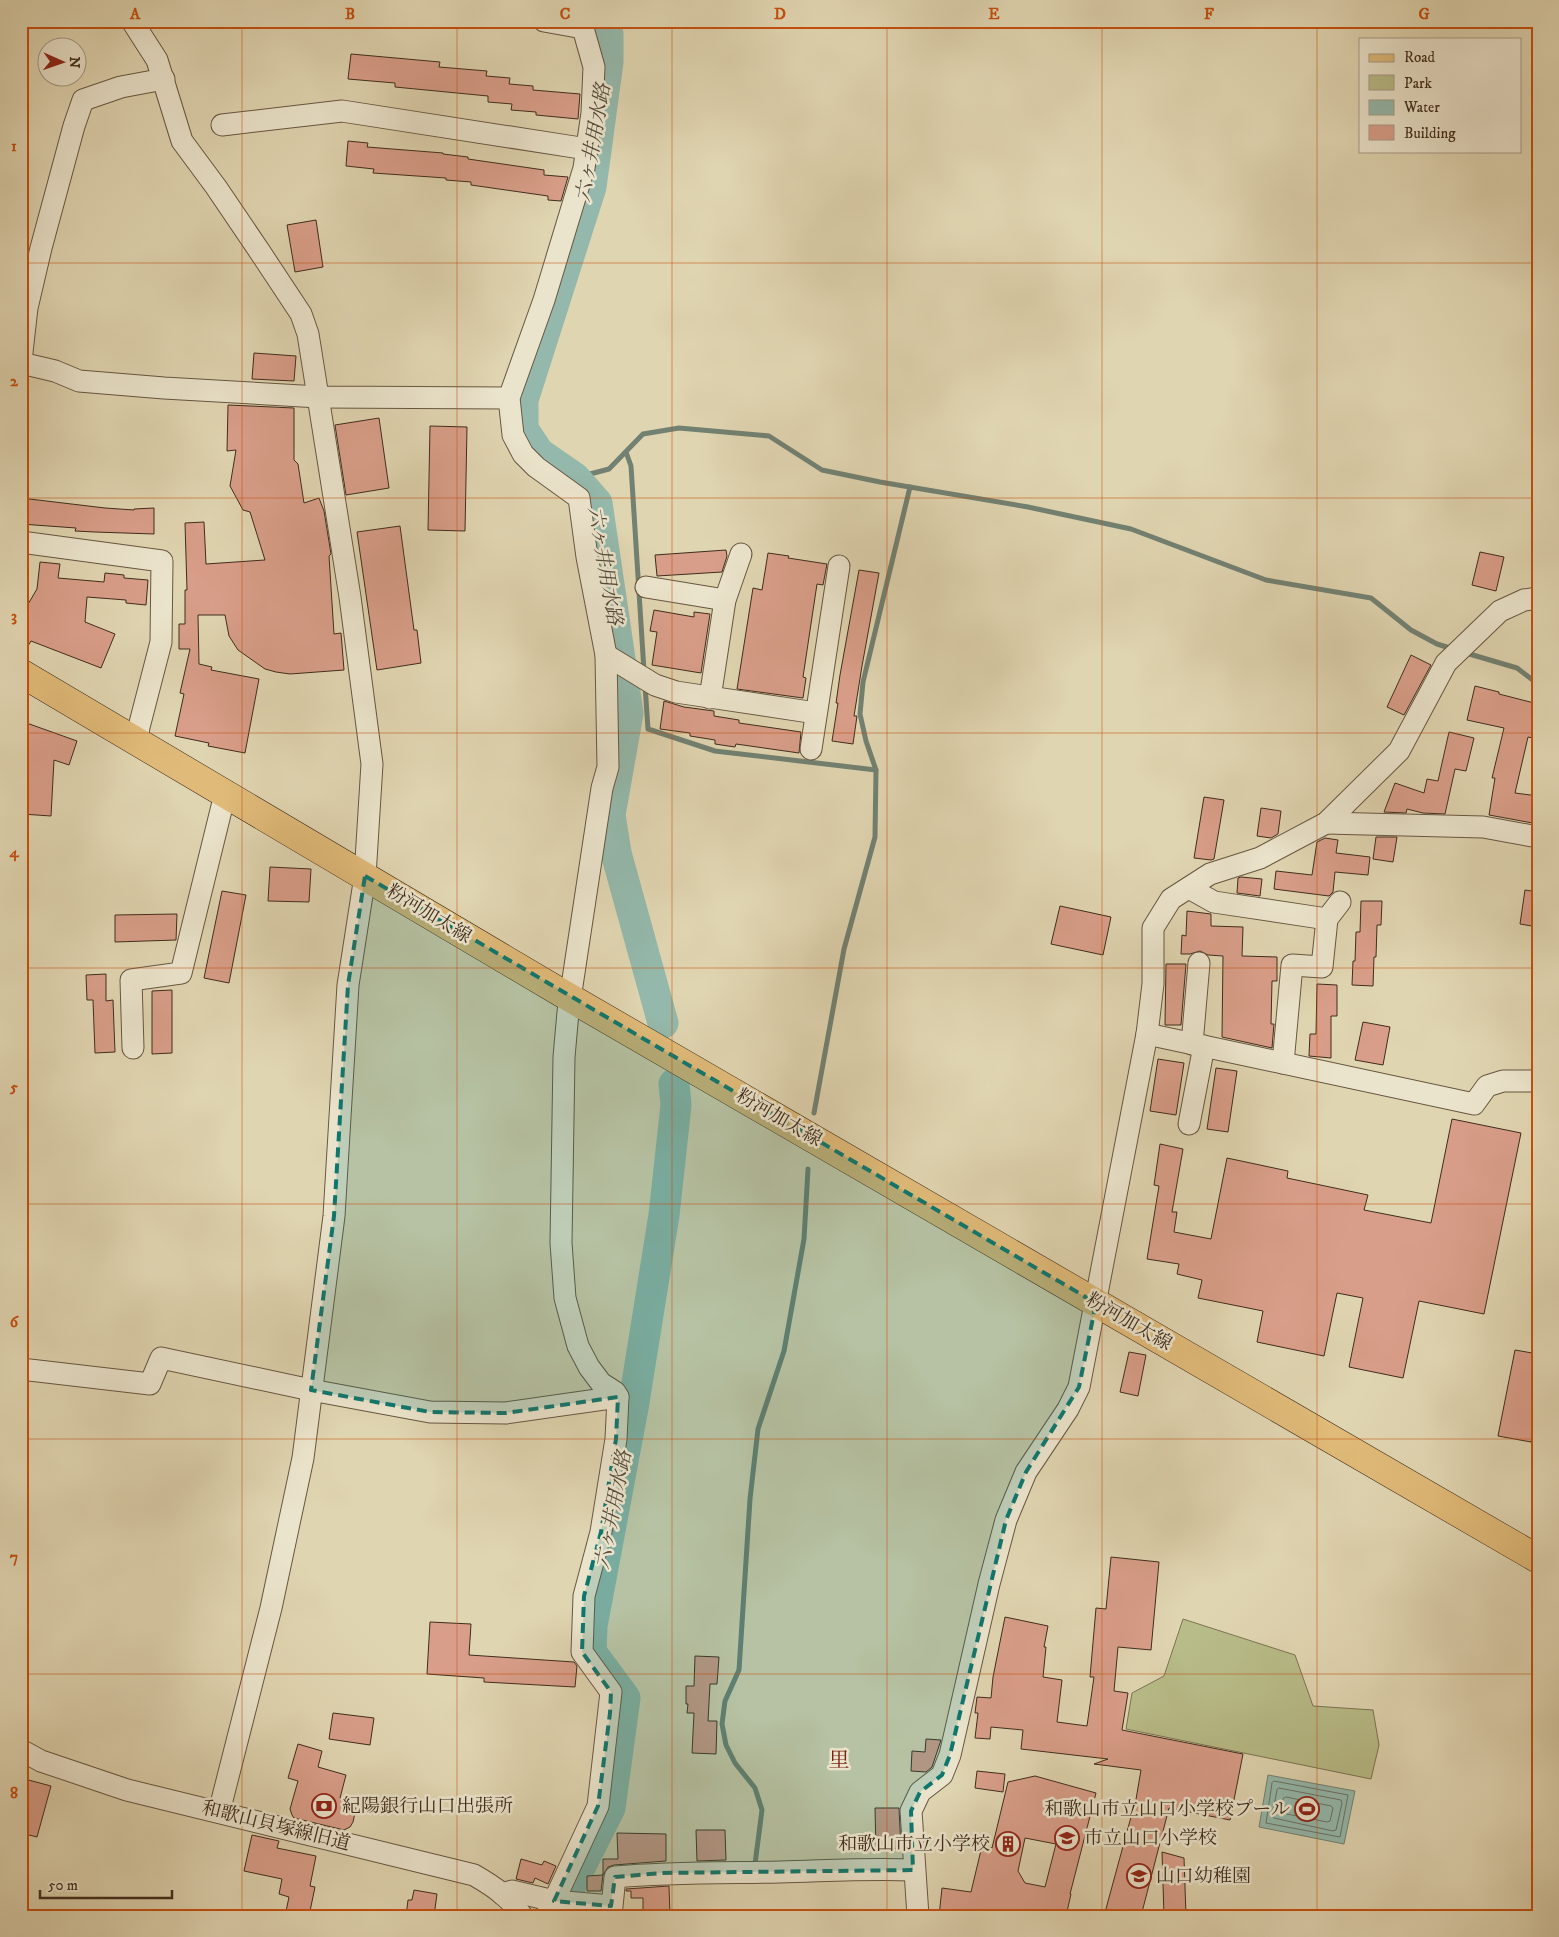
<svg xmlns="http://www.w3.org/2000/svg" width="1559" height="1937" font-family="'IM FELL DW Pica','Noto Serif JP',serif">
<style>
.green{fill:#b8bc88;stroke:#7c7452}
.water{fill:#94b9ac;stroke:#728172}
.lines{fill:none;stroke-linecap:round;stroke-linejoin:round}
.shore{stroke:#6a7264;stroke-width:1}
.stream{stroke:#728172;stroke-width:5}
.river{stroke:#94b9ac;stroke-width:31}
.building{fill:#d99e89;stroke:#3f2c1c;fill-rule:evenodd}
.minor-casing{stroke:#675641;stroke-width:23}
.primary-casing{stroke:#3f2c1c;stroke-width:29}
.minor{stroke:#ebe4cc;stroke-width:21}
.primary{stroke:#e0ba78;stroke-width:28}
.marked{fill:#0f766e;fill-opacity:0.2;stroke:#0f766e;stroke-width:4;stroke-dasharray:10 6;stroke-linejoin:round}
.grid{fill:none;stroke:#c6500f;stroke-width:1;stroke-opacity:0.55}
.labels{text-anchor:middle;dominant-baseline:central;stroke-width:5;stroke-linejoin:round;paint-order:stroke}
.street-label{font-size:19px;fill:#3f2c1c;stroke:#ebe4cc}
.poi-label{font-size:19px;fill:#3f2c1c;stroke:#ebe4cc;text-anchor:start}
.water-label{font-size:20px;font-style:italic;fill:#504839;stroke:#ebe4cc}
.quarter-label{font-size:21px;fill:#7a1f14;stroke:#ebe4cc}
.neatline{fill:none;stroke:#c6500f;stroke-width:2}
.grid-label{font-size:16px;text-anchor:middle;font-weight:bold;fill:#c6500f}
</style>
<rect width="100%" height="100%" fill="#e0d5b1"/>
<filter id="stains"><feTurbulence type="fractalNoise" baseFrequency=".004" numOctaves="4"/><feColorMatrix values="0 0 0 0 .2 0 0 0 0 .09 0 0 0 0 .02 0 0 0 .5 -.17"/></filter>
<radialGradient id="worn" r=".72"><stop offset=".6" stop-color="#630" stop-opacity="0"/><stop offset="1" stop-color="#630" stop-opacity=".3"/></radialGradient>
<polygon class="green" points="1183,1619 1295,1655 1313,1706 1373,1710 1379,1745 1371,1779 1126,1729 1132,1693 1164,1676"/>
<polygon class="water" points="1268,1775 1355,1791 1344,1844 1259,1827"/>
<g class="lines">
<g class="shore">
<polygon points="1274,1781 1348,1795 1340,1837 1266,1823 1272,1783"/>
<polygon points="1279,1788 1341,1800 1342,1803 1336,1830 1333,1831 1274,1818 1272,1816 1277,1790"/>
<polygon points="1286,1797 1331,1806 1333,1808 1330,1821 1327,1822 1282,1813 1281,1810 1283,1799"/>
</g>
<g class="stream">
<polyline points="626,452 631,466 644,671"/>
<polyline points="575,478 609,469 643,434 679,428 769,436 822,470 880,482 1028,507 1131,529 1266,580 1371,598 1411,630 1437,644 1453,649"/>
<polyline points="1466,653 1517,668 1538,684"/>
<polyline points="645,685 648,729 715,751 876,770"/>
<polyline points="814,1113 844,949 875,837 876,770 866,741 860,714 863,682 910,487"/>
<polyline points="755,1864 762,1810 755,1788 735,1763 726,1745 722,1724 725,1701 739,1670 750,1499 758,1429 784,1351 804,1239 808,1169"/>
</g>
<g class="river">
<polyline points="604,21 608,34 608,62 591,187 523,400 523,429 539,453 575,478 597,503 628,713 610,815 616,853 663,1023"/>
<polyline points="562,1916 569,1889 610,1808 625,1698 591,1652 592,1626 633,1408 664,1215 676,1105 674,1084"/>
</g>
</g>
<g class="building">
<polygon points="351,54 440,62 439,67 487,71 486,76 510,78 509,84 533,86 533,90 580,94 578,119 536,115 536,112 511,110 512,104 488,102 488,96 395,87 395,83 348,79"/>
<polygon points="348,141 368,143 367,147 443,153 443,154 468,157 468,159 544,170 544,175 568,177 561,201 548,200 548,196 471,185 471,182 446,180 446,178 373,173 374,169 346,166"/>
<polygon points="316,220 323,267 295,272 287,225"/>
<polygon points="254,353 296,356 294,381 252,379"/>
<polygon points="228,405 294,408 294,460 298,464 304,503 319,498 324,511 331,554 329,556 334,634 341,633 344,670 290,674 276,672 265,669 238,650 229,636 225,615 198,615 199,664 212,667 211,670 259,679 245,753 208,746 209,743 175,736 184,694 180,693 190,649 179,649 179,624 185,624 185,590 187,590 185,523 204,522 206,564 265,560 250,512 243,510 230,486 236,450 227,451"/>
<polygon points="379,418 389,488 346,495 335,425"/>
<polygon points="430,426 467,427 465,531 428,530"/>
<polygon points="21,498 105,508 134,510 134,509 154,508 154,534 95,532 75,531 76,528 21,524"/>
<polygon points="400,526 414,630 417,630 421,663 377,670 357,532"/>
<polygon points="726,550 727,556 722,572 657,576 655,555"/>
<polygon points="1480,552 1504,557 1496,591 1472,585"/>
<polygon points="768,553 789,556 788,558 827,564 823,585 817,584 803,677 806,678 803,698 737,689 753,588 762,590"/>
<polygon points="40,562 60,564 58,578 104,582 105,573 124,575 124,578 148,580 146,605 126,603 126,600 87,597 85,622 115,634 101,668 31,641 21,657 21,616 37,589"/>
<polygon points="859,570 879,573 862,666 854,716 857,716 853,744 832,741 838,703 836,703 840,675"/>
<polygon points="654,610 694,617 694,612 710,614 701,673 652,665 657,632 650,631"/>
<polygon points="1411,655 1431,665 1404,715 1387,707"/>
<polygon points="1475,686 1499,692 1499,694 1538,704 1538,739 1528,737 1515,793 1538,796 1538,824 1489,815 1495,778 1492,778 1504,728 1467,720"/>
<polygon points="664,701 684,707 714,711 714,716 739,720 739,723 801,732 799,753 736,744 735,747 715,744 715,740 690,736 690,733 660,729"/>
<polygon points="21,721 77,741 69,765 54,760 51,816 22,814 26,750 21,748"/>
<polygon points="1449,732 1474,738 1466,771 1455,769 1445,814 1423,813 1407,809 1406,813 1384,812 1395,783 1424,793 1427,779 1438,781"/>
<polygon points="1204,797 1224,800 1214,859 1211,860 1194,858"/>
<polygon points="1261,808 1281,811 1278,834 1271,838 1257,836"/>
<polygon points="1376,837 1397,837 1393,862 1373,859"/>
<polygon points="1325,838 1338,840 1336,853 1370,857 1368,875 1335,872 1333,892 1329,896 1274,889 1276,871 1312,875 1317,842"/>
<polygon points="270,867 311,869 309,902 268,901"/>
<polygon points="1241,877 1262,879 1260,896 1237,893 1238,878"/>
<polygon points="1525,890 1538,892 1538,927 1520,924"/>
<polygon points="222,891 246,895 229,983 204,978"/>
<polygon points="1361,901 1382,901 1381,925 1377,925 1376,957 1374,957 1373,986 1352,985 1353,961 1355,961 1356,932 1360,932"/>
<polygon points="1060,906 1111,917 1103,955 1051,944"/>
<polygon points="1187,911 1211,914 1211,926 1243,927 1242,956 1277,957 1277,981 1272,981 1271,1024 1274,1024 1272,1048 1222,1037 1223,956 1208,955 1200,951 1190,954 1181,954 1182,935 1186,936"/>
<polygon points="177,914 176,940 115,942 115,915"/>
<polygon points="1166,964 1186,964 1181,1025 1165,1025"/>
<polygon points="106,974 106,1001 113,1000 115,1052 95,1053 93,1000 87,1000 86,975"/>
<polygon points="1317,984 1337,985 1337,1016 1331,1016 1331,1058 1309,1056 1310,1034 1316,1034"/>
<polygon points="172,990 172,1053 152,1054 152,991"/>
<polygon points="1363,1022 1390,1027 1383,1065 1355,1060"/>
<polygon points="1158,1059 1184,1063 1176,1115 1150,1111"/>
<polygon points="1216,1068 1237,1071 1228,1132 1207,1129"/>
<polygon points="1452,1119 1521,1133 1484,1314 1419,1301 1403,1378 1349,1367 1363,1298 1337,1293 1324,1356 1257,1342 1263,1311 1198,1298 1202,1280 1177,1274 1179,1264 1147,1259 1159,1186 1154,1185 1160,1144 1183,1149 1172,1212 1177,1212 1174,1232 1211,1239 1227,1158 1288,1171 1287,1178 1368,1195 1364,1210 1431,1223"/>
<polygon points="1515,1350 1538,1354 1538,1409 1531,1442 1498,1436"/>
<polygon points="1129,1352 1146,1355 1138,1396 1120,1392"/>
<polygon points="1111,1557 1159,1562 1151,1650 1118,1647 1114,1691 1128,1693 1122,1730 1243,1754 1230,1820 1169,1808 1141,1916 1104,1916 1131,1817 1133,1817 1141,1770 1094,1764 1108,1759 1021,1749 1023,1730 991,1727 990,1739 975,1738 978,1713 975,1713 977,1697 991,1698 993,1677 1005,1617 1048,1626 1044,1647 1046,1647 1043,1677 1062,1680 1057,1722 1087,1726 1094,1677 1090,1677 1096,1608 1106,1609"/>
<polygon points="430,1622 471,1624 469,1655 574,1662 577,1666 575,1687 484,1682 484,1678 427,1674"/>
<polygon points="695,1656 719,1657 717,1684 710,1684 708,1721 717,1721 716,1754 692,1753 694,1713 687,1713 688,1704 686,1704 686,1686 694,1686"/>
<polygon points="333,1713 374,1718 370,1745 329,1739"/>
<polygon points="926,1739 941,1740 932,1767 926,1772 911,1771 912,1751 925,1752"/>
<polygon points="298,1744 322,1751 318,1767 346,1775 340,1798 357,1803 353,1822 350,1827 344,1830 294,1818 292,1815 290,1809 298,1781 288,1778"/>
<polygon points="977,1771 1005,1774 1003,1792 975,1788"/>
<path d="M 1035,1776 L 1096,1793 L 1070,1894 L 1071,1894 L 1066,1916 L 1035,1916 L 1010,1910 L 1009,1916 L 939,1916 L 942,1888 L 971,1892 L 982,1846 L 992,1848 L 1008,1782 ZM 1025,1838 L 1056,1844 L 1045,1887 L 1025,1883 L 1018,1871 Z"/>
<polygon points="21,1778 51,1786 37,1837 21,1833"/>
<polygon points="875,1808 899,1808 901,1848 876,1849"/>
<polygon points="696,1830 725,1830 726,1860 697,1861"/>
<polygon points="617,1833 666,1834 666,1861 614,1865 608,1867 603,1875 603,1859 618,1859"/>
<polygon points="252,1835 279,1841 277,1848 316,1856 310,1886 315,1887 309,1916 285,1916 289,1897 279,1894 282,1879 244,1871"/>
<polygon points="1162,1852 1184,1858 1186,1916 1164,1916"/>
<polygon points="521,1859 542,1865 544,1861 556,1866 548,1884 535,1878 533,1883 516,1879"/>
<polygon points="603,1875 601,1891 587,1891 587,1876"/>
<polygon points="669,1886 670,1916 643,1916 643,1898 631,1898 631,1891 626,1891 626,1889"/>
<polygon points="414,1890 437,1894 434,1916 406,1916 408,1900 412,1900"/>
</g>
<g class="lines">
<defs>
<g id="minor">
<polyline points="132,21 157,60 182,141 216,187 260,252 301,314 308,334 350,597 372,764 365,876 348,985 334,1216 303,1458 271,1608 219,1812"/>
<polyline points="544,21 583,28"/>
<polyline points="222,125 342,111 587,149"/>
<polyline points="21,361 27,308 41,248 74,126 83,100 121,87 164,79"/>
<polyline points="21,363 55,371 79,381 164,388 319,397 509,398"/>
<polyline points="21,542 162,561 161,642 139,727 137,741"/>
<polyline points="646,587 725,600"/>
<polyline points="606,655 655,685 676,692 816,713"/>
<polyline points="710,698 725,600 741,554"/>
<polyline points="811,749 839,566"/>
<polyline points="1326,823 1483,827 1538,837"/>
<polyline points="1189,888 1214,902 1327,919"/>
<polyline points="1147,1034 1474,1104 1487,1086 1503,1081 1538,1081"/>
<polyline points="1192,1044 1199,963"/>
<polyline points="133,1048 131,980 181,973 225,794"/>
<polyline points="1283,1063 1292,965 1322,967 1327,919 1340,902"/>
<polyline points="1189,1124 1204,1046"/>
<polyline points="21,1369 150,1384 161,1358 311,1390 430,1412 506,1413 618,1397"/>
<path d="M 21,1750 L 41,1761 L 127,1790 L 474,1875 C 493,1886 510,1897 522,1916"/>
<polyline points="502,1894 512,1891 554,1901 598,1806 611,1692 582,1652 584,1596 601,1532 616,1439 618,1397 615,1392 601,1383 589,1367 578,1346 565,1298 561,1243 564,1057 568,1012 602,788 608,767 606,655 587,557 579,498 536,467 523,454 513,435 509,398 544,300 584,168 592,113 594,67 581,21"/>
<polyline points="546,1916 554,1901 611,1906"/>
<path d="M 611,1916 L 615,1877 C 670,1872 725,1873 780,1872 C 824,1871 869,1868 913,1870"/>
<polyline points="918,1916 911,1811 920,1792 942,1775 950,1755 989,1584 1006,1520 1026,1472 1068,1409 1079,1387 1147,1034 1153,984 1153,928 1171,899 1210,874 1260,858 1326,823 1399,751 1446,663 1500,611 1524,600 1538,598"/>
</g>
<polyline id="primary" points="21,673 560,992 1538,1559"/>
</defs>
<use href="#minor" class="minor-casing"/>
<use href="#primary" class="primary-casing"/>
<use href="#minor" class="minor"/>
<use href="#primary" class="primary"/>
</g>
<path class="marked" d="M 365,876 L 1096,1303 L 1079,1387 L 1026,1472 L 1006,1520 L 950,1755 L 942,1775 L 920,1792 L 911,1811 L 913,1870 L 661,1873 L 615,1877 L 611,1906 L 554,1901 L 598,1806 L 610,1713 L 611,1692 L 582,1652 L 584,1596 L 601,1532 L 616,1439 L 618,1397 L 506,1413 L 430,1412 L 311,1390 L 334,1216 L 348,985 Z"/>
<path class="grid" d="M 242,21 L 242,1916M 457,21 L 457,1916M 672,21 L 672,1916M 887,21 L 887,1916M 1102,21 L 1102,1916M 1317,21 L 1317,1916M 21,263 L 1538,263M 21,498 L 1538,498M 21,733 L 1538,733M 21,968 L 1538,968M 21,1204 L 1538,1204M 21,1439 L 1538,1439M 21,1674 L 1538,1674"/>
<defs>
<symbol id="bank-ring" viewBox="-11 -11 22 22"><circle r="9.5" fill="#ebe4cc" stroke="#8f2418" stroke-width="1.5"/><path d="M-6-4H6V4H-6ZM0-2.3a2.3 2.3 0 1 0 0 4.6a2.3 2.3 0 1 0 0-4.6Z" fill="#8f2418"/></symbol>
<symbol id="stadium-ring" viewBox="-11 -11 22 22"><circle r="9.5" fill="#ebe4cc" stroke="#8f2418" stroke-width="1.5"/><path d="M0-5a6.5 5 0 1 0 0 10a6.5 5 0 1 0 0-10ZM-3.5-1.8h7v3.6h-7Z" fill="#8f2418"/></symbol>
<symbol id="school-ring" viewBox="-11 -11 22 22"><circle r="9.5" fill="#ebe4cc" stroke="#8f2418" stroke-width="1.5"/><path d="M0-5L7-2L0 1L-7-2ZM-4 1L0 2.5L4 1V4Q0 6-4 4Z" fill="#8f2418"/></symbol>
<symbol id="building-ring" viewBox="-11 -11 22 22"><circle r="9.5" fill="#ebe4cc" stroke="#8f2418" stroke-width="1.5"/><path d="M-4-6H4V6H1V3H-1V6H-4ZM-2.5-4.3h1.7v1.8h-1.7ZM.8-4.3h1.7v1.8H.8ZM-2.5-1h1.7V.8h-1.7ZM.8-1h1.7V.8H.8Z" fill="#8f2418"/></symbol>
</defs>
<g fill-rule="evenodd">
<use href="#bank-ring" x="310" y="1792" width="28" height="28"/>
<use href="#stadium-ring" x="1293" y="1795" width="28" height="28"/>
<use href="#school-ring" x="1053" y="1824" width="28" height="28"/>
<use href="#building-ring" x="994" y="1830" width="28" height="28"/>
<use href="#school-ring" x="1125" y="1862" width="28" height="28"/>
</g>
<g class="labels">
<g class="street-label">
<text transform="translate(429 914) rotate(31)">粉河加太線</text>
<text transform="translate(779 1118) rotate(30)">粉河加太線</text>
<text transform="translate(1129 1322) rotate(30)">粉河加太線</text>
<text transform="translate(276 1826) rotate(14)">和歌山貝塚線旧道</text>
</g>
<g class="poi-label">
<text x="342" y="1806">紀陽銀行山口出張所</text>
<text x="1290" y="1809" text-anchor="end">和歌山市立山口小学校プール</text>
<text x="1084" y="1838">市立山口小学校</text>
<text x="990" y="1844" text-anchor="end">和歌山市立小学校</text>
<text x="1156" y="1876">山口幼稚園</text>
</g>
<g class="water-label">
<text transform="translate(594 143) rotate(-80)">六ヶ井用水路</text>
<text transform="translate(604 566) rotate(80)">六ヶ井用水路</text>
<text transform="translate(614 1510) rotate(-79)">六ヶ井用水路</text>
</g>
<g class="quarter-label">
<text x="839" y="1761">里</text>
</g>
</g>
<rect width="1559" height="1937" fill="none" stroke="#e0d5b1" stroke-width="55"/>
<rect x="1359" y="38" width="162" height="115" fill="#ebe4cc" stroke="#a69a86"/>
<rect x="1369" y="54" width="25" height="8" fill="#e0ba78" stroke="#a69a86"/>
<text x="1404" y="62" font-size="15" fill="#3f2c1c">Road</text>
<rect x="1369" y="75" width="25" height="15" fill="#b8bc88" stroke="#a69a86"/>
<text x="1404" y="88" font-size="15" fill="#3f2c1c">Park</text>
<rect x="1369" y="100" width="25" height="15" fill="#94b9ac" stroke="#a69a86"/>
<text x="1404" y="112" font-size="15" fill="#3f2c1c">Water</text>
<rect x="1369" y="125" width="25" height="15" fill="#d99e89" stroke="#a69a86"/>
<text x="1404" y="138" font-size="15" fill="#3f2c1c">Building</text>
<g transform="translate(62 62) rotate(92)"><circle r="24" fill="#ebe4cc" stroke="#a69a86"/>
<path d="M0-4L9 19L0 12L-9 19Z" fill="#8f2418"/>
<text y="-8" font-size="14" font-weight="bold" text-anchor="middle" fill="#3f2c1c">N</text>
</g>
<path d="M40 1890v8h132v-8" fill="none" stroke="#3f2c1c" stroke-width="2.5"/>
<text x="48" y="1890" font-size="15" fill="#3f2c1c" stroke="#ebe4cc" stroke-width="4" paint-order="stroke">50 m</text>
<rect x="28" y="28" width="1504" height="1882" class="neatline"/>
<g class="grid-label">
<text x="135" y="19">A</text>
<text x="350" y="19">B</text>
<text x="565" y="19">C</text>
<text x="780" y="19">D</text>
<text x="994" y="19">E</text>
<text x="1209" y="19">F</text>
<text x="1424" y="19">G</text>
<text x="14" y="151">1</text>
<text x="14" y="386">2</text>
<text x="14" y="621">3</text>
<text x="14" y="857">4</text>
<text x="14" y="1092">5</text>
<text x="14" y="1327">6</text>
<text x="14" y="1562">7</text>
<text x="14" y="1798">8</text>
</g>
<rect width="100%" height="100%" filter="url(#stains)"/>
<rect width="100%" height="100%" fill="url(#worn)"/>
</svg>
